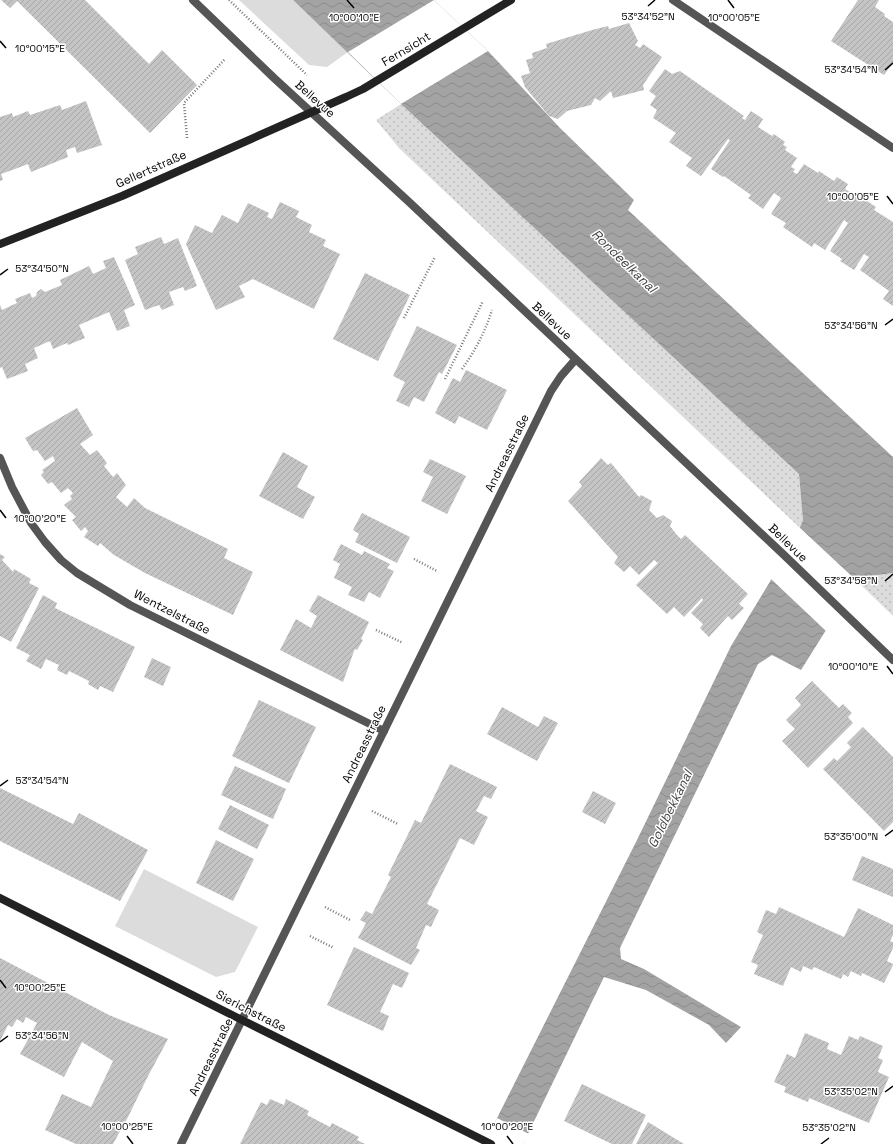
<svg xmlns="http://www.w3.org/2000/svg" width="893" height="1144" font-family="'Space Grotesk',sans-serif">
<style>
.grass{fill:url(#grass-dots)}
.park{fill:#dcdcdc}
.water{fill:url(#water-waves)}
.pier{fill:#fff}
.building{fill:url(#building-hatch)}
.lines{fill:none;stroke-linecap:round;stroke-linejoin:round}
.path{stroke:#777;stroke-width:2.5;stroke-dasharray:1 2;stroke-linecap:butt}
.street{stroke:#555;stroke-width:8}
.secondary{stroke:#222;stroke-width:8}
.ticks{fill:none;stroke:#000;stroke-width:1.5}
.labels{text-anchor:middle;dominant-baseline:central;stroke-width:3;stroke-linejoin:round;paint-order:stroke}
.street-label{font-size:12px;fill:#000;stroke:#fff}
.water-label{font-size:13px;font-style:italic;fill:#444;stroke:#fff}
.ticks-label{font-size:10px;text-anchor:middle;fill:#000;stroke:#fff;stroke-width:3;stroke-linejoin:round;paint-order:stroke}
</style>
<defs>
<pattern id="grass-dots" width="8" height="8" patternUnits="userSpaceOnUse"><rect width="8" height="8" fill="#dcdcdc"/><path d="M2 2h.1M6 6h.1" fill="none" stroke="#bbb" stroke-width="1.8" stroke-linecap="round"/></pattern>
<pattern id="water-waves" width="16" height="10" patternUnits="userSpaceOnUse"><rect width="16" height="10" fill="#a3a3a3"/><path d="M0 5q4-4 8 0t8 0" fill="none" stroke="#8b8b8b"/></pattern>
<pattern id="building-hatch" width="6" height="6" patternUnits="userSpaceOnUse"><rect width="6" height="6" fill="#c4c4c4"/><path d="M-1 1l2-2M0 6l6-6M5 7l2-2" fill="none" stroke="#a7a7a7"/></pattern>
</defs>
<rect width="100%" height="100%" fill="#fff"/>
<g class="grass">
<polygon points="401,104 799,473 803,521 799,527 399,148 376,120"/>
<polygon points="893,573 893,616 858,582 862,577"/>
</g>
<g class="park">
<polygon points="239,0 293,0 348,52 327,67 309,65"/>
<polygon points="144,869 258,927 235,972 216,977 115,926"/>
</g>
<polygon class="water" points="293,0 434,0 488,51 560,128 634,200 628,210 893,457 893,573 862,577 853,587 801,670 772,655 758,664 620,948 621,959 644,969 741,1027 726,1043 709,1025 646,990 604,977 523,1144 494,1124 637,840 731,646 774,575 803,521 799,474 401,104"/>
<g class="pier">
<polygon points="434,0 488,51 401,104 348,52"/>
<polygon points="799,527 858,582 826,631 771,579"/>
<polygon points="497,1118 529,1134 523,1144 484,1144"/>
</g>
<g class="building">
<polygon points="1,0 85,0 149,64 162,50 197,85 150,133 17,1 10,8"/>
<polygon points="858,0 879,0 875,7 885,14 884,16 893,22 893,63 884,75 831,41"/>
<polygon points="629,23 638,41 635,45 640,48 643,44 662,57 643,85 644,90 613,98 611,91 600,101 595,98 591,105 567,111 558,119 549,116 525,87 521,76 530,73 526,60 533,58 532,53 547,48 546,44 592,30 608,26 609,29"/>
<polygon points="665,69 672,74 680,71 744,116 742,118 745,120 751,111 763,119 758,127 772,136 774,134 785,142 783,145 787,147 785,150 797,158 791,167 795,169 793,172 797,174 804,164 818,173 819,171 834,181 837,177 848,184 845,189 863,201 864,199 876,207 874,210 893,222 893,306 883,299 889,291 860,270 869,257 864,254 854,270 840,261 842,259 830,251 848,223 844,220 825,250 814,243 812,247 783,227 786,223 771,214 781,198 774,193 763,209 748,198 751,195 724,176 723,177 711,169 730,140 728,139 701,176 686,166 692,158 669,142 676,133 653,118 657,110 650,105 656,96 649,91"/>
<polygon points="86,101 102,145 77,153 75,147 66,150 68,157 31,172 28,164 15,169 1,174 3,180 0,181 0,117 12,113 13,117 28,111 30,115 60,105 62,110"/>
<polygon points="280,202 299,211 296,217 312,225 309,232 326,240 323,246 340,254 314,309 253,279 239,286 245,297 216,310 186,244 195,225 212,233 222,215 238,223 248,203 269,213 267,217 272,219"/>
<polygon points="161,237 164,244 178,238 197,286 185,291 183,287 169,292 174,305 162,310 159,305 145,310 125,260 138,254 135,247"/>
<polygon points="114,257 135,305 124,310 130,326 117,331 109,312 79,325 85,338 68,345 67,343 53,349 50,341 34,348 38,358 25,364 28,371 7,379 2,367 0,368 0,305 2,310 17,303 15,299 30,293 32,298 36,296 37,292 41,289 45,292 62,285 60,280 89,266 93,274 106,268 103,261"/>
<polygon points="365,273 410,295 378,361 333,339"/>
<polygon points="417,326 457,345 442,374 439,372 424,402 414,397 409,407 396,401 405,382 393,376"/>
<polygon points="466,370 507,390 487,430 459,416 455,424 435,413 453,378 460,382"/>
<polygon points="77,408 93,435 80,444 90,455 97,450 107,463 104,466 113,477 117,473 126,485 116,497 127,507 134,498 145,508 228,549 224,558 253,572 233,615 145,573 114,555 100,543 98,546 84,537 88,531 85,527 81,531 72,520 76,517 64,505 72,499 70,496 73,493 68,488 61,493 52,482 48,484 41,475 44,472 42,470 55,461 53,456 45,461 37,450 33,451 25,438"/>
<polygon points="283,452 308,466 297,487 315,497 303,519 259,496"/>
<polygon points="601,458 608,465 611,463 639,497 641,495 652,501 649,510 657,518 663,515 672,521 670,526 677,535 681,539 685,535 748,594 739,604 744,608 732,620 728,616 709,637 700,628 703,624 691,613 703,600 702,598 684,617 674,607 667,614 636,585 658,563 654,560 639,575 630,566 624,572 614,563 618,557 568,501 582,486 579,482"/>
<polygon points="430,459 466,476 447,514 421,501 433,477 423,472"/>
<polygon points="362,513 410,537 397,563 355,542 359,534 353,530"/>
<polygon points="341,544 362,555 364,551 390,564 387,568 394,571 380,598 369,592 364,602 348,595 352,587 334,578 340,564 333,560"/>
<polygon points="0,554 5,557 2,560 13,572 14,569 31,579 29,583 39,588 11,642 0,636"/>
<polygon points="43,595 57,603 55,608 135,647 113,692 100,686 98,690 88,684 89,681 69,671 67,675 57,670 59,665 46,659 41,669 26,661 30,655 16,648"/>
<polygon points="318,595 369,622 361,639 363,640 357,650 355,649 354,651 343,682 280,650 296,619 311,628 317,616 309,611"/>
<polygon points="152,658 171,667 163,686 144,677"/>
<polygon points="812,681 839,708 843,704 852,713 848,717 853,723 808,768 782,741 795,729 786,720 801,705 795,698"/>
<polygon points="259,700 316,727 289,783 232,756"/>
<polygon points="502,707 538,727 544,716 558,723 537,761 487,734"/>
<polygon points="863,727 893,757 893,822 884,831 823,769 834,758 837,761 851,747 847,743"/>
<polygon points="450,764 497,787 491,799 484,796 476,811 488,817 474,845 460,838 427,904 439,910 431,927 426,925 416,948 420,950 411,965 358,938 366,923 360,920 366,911 372,914 391,877 388,875 415,820 421,823"/>
<polygon points="235,766 286,789 273,819 221,795"/>
<polygon points="0,788 73,824 79,813 148,850 120,901 0,841"/>
<polygon points="593,791 616,803 605,824 582,812"/>
<polygon points="230,805 269,825 257,849 218,829"/>
<polygon points="216,840 254,859 233,901 196,883"/>
<polygon points="862,856 893,869 893,897 852,880"/>
<polygon points="779,907 844,937 858,908 893,925 893,935 890,941 893,942 893,948 887,961 893,964 893,965 884,983 862,973 861,976 851,971 848,977 843,974 841,979 814,967 812,970 803,966 801,972 791,967 783,986 754,974 758,965 751,962 763,935 757,932 766,910 776,914"/>
<polygon points="354,947 409,973 402,988 393,984 380,1012 389,1016 383,1031 327,1005"/>
<polygon points="0,958 109,1015 168,1039 147,1078 128,1117 113,1144 76,1144 45,1130 62,1094 91,1107 113,1061 82,1042 64,1077 20,1054 37,1023 26,1017 23,1023 17,1019 12,1027 8,1025 0,1041"/>
<polygon points="805,1033 829,1043 827,1049 841,1055 849,1036 858,1040 860,1036 883,1046 878,1058 883,1060 878,1072 889,1077 869,1123 809,1098 808,1102 784,1092 786,1087 774,1082 787,1054 795,1058"/>
<polygon points="582,1084 646,1115 632,1144 612,1144 564,1121"/>
<polygon points="270,1099 284,1105 286,1099 309,1111 307,1115 330,1127 332,1123 359,1137 357,1140 365,1144 240,1144 261,1102 267,1105"/>
<polygon points="648,1122 684,1144 636,1144"/>
</g>
<g class="lines">
<g class="path">
<polyline points="229,0 307,75"/>
<polyline points="187,138 184,103 225,59"/>
<polyline points="404,318 435,257"/>
<path d="M 462,369 C 475,351 485,332 492,310"/>
<polyline points="445,379 483,301"/>
<polyline points="414,559 437,571"/>
<polyline points="376,630 403,643"/>
<polyline points="372,811 398,824"/>
<polyline points="325,907 350,920"/>
<polyline points="310,936 334,948"/>
</g>
<g class="street">
<polyline points="193,0 274,78 408,201 784,555 893,660"/>
<polyline points="673,0 893,148"/>
<polyline points="0,458 12,487 31,523 45,542 61,560 77,573 130,605 384,731"/>
<polyline points="181,1144 551,391 561,376 575,360"/>
</g>
<g class="secondary">
<polyline points="0,244 122,196 346,97 363,89 511,0"/>
<polyline points="0,898 242,1020 491,1144"/>
</g>
</g>
<path class="ticks" d="M 347,0 L 354,8M 728,0 L 734,8M 648,6 L 655,0M 0,41 L 6,48M 885,70 L 893,63M 887,196 L 893,204M 0,275 L 8,269M 885,325 L 893,319M 0,510 L 6,518M 885,581 L 893,574M 887,666 L 893,674M 0,786 L 8,780M 885,836 L 893,830M 0,980 L 6,988M 0,1042 L 8,1036M 885,1092 L 893,1086M 127,1136 L 133,1144M 507,1136 L 513,1144M 821,1144 L 829,1138"/>
<g class="labels">
<g class="street-label">
<text transform="translate(406 49) rotate(-31)">Fernsicht</text>
<text transform="translate(315 99) rotate(42)">Bellevue</text>
<text transform="translate(151 169) rotate(-24)">Gellertstraße</text>
<text transform="translate(552 321) rotate(43)">Bellevue</text>
<text transform="translate(507 453) rotate(-64)">Andreasstraße</text>
<text transform="translate(788 543) rotate(44)">Bellevue</text>
<text transform="translate(172 612) rotate(27)">Wentzelstraße</text>
<text transform="translate(364 744) rotate(-64)">Andreasstraße</text>
<text transform="translate(251 1011) rotate(27)">Sierichstraße</text>
<text transform="translate(211 1057) rotate(-64)">Andreasstraße</text>
</g>
<g class="water-label">
<text transform="translate(624 261) rotate(44)">Rondeelkanal</text>
<text transform="translate(670 809) rotate(-64)">Goldbekkanal</text>
</g>
</g>
<g class="ticks-label">
<text x="648" y="20">53°34'52"N</text>
<text x="354" y="21">10°00'10"E</text>
<text x="734" y="21">10°00'05"E</text>
<text x="40" y="52">10°00'15"E</text>
<text x="851" y="73">53°34'54"N</text>
<text x="853" y="200">10°00'05"E</text>
<text x="42" y="272">53°34'50"N</text>
<text x="851" y="329">53°34'56"N</text>
<text x="40" y="522">10°00'20"E</text>
<text x="851" y="584">53°34'58"N</text>
<text x="853" y="670">10°00'10"E</text>
<text x="42" y="784">53°34'54"N</text>
<text x="851" y="840">53°35'00"N</text>
<text x="40" y="991">10°00'25"E</text>
<text x="42" y="1039">53°34'56"N</text>
<text x="851" y="1095">53°35'02"N</text>
<text x="127" y="1130">10°00'25"E</text>
<text x="507" y="1130">10°00'20"E</text>
<text x="829" y="1131">53°35'02"N</text>
</g>
</svg>
